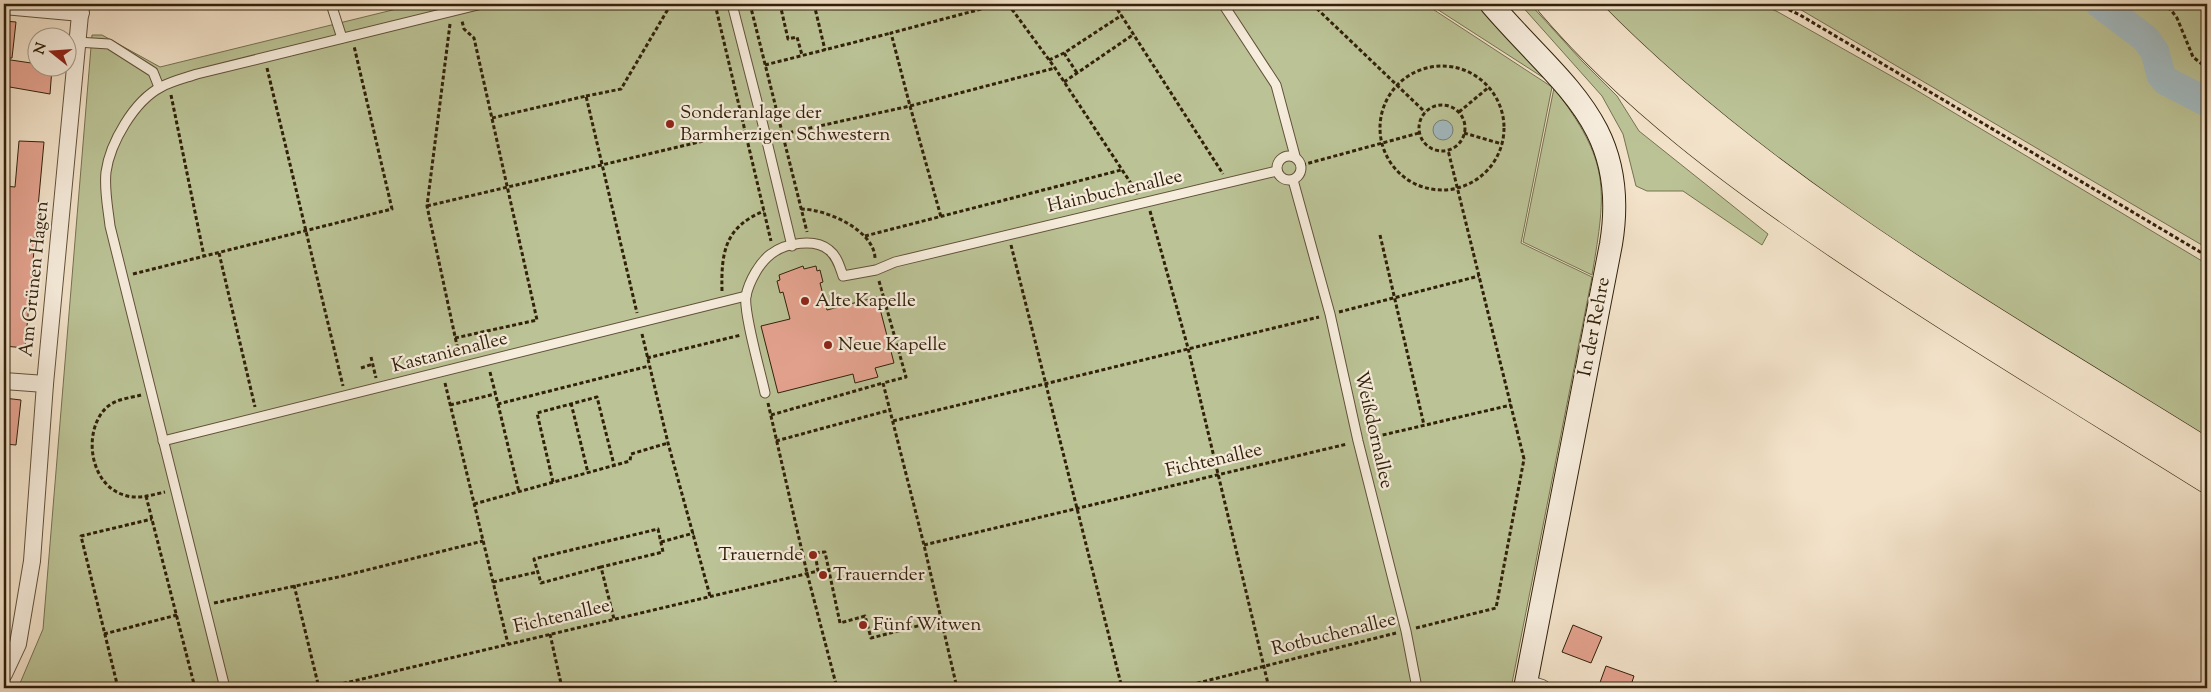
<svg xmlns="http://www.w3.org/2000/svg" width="2211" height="692" font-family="'Sorts Mill Goudy',serif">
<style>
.green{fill:#bbc396;stroke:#767250}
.water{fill:#a2bbc2;stroke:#757d78}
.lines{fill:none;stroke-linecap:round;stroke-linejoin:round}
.river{stroke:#a2bbc2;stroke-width:29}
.building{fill:#e5a390;stroke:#31210a}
.lane-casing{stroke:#62523a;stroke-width:11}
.street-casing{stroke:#62523a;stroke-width:18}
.secondary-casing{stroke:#31210a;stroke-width:24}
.highway-casing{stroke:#31210a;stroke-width:29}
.path{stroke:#31210a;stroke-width:3;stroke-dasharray:4 2.5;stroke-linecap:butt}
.lane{stroke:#f7eddd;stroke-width:9}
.street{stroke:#f7eddd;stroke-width:16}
.secondary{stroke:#f7eddd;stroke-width:22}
.highway{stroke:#f3e3ca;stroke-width:28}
.poi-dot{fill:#8f2418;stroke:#f7eddd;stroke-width:2}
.labels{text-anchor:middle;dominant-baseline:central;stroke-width:4.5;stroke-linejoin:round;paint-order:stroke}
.poi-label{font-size:19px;fill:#31210a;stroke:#f7eddd;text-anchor:start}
.street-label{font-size:19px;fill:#31210a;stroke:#f7eddd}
</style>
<rect width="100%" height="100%" fill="#f3e3ca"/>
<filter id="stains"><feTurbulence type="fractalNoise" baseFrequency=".004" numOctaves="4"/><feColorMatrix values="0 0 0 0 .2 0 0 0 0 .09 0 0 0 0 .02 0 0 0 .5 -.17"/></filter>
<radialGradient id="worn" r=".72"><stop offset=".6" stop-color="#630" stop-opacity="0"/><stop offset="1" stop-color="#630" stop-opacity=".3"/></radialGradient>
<g class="green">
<polygon points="417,4 1425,4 1552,87 1521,243 1592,277 1511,688 18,688 43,629 92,35 102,35 160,67"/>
<polygon points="1429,4 1477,4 1547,80"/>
<polygon points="1520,4 1530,4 1582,61 1617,96 1639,131 1768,234 1762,245 1683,191 1647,191 1636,186 1623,134 1602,96"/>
<polygon points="1600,4 1761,4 1778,12 1916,90 2207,264 2207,439 1981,298 1797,175 1689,88"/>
<polygon points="1791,4 2207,4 2207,248"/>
<path d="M 1554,88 C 1610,162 1607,187 1592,275 L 1523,242 Z"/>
</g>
<circle class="water" cx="1443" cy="130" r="10"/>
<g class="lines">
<polyline class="river" points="2100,4 2146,39 2155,52 2161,75 2166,81 2207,102"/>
</g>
<g class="building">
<polygon points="4,21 16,22 12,58 4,58"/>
<polygon points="4,59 38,64 38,68 52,68 50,94 4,86"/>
<polygon points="19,141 44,142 25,348 4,346 8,237 4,237 4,186 15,187"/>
<polygon points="803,266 804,269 816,266 817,271 820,270 823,282 820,283 827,310 877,297 894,363 875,368 878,377 855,383 853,374 778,393 761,326 790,319 783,292 780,293 777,281 780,280 779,275"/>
<polygon points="4,398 21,400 16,445 4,444"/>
<polygon points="1573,625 1602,637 1591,663 1562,652"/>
<polygon points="1606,666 1634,676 1630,688 1598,688"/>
</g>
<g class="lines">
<defs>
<g id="lane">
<polyline points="331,4 342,38"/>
<polyline points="732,4 763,125 792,246"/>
<polyline points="1223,4 1276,85 1295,156"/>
<polyline points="77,42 109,44 153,72 159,87"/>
<circle cx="1289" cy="168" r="12"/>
<polyline points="1293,180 1330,314 1358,441 1406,631 1417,688"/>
<path d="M 765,393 C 761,374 743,311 746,296 C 749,281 760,262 771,254 C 785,243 815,238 829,250 C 837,256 840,267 843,276 L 876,270 L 895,262 L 1277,171"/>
<polyline points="163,441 746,296"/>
<path d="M 225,688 L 110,226 C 108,208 104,190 106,172 C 110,143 134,101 161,87 C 172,81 185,78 197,74 L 482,4"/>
</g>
<g id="street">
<polyline points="4,6 81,13"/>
<polyline points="4,381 45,384"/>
<polyline points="4,674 18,644 32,561 45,384 81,4"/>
<polyline points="1526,683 1542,688"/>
</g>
<path id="secondary" d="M 1491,4 C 1559,84 1631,124 1611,244 L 1525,688"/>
<g id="highway">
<path d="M 1551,4 C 1632,99 1735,175 1838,245 C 1959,327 2084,402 2207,479"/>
<path d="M 1582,4 C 1757,187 1994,320 2207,453"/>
</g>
</defs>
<use href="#lane" class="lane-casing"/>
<use href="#street" class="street-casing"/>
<use href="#secondary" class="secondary-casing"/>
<use href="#highway" class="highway-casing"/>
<g class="path">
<polyline points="715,4 771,241"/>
<polyline points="750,4 807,232"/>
<polyline points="780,4 788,39 797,37 802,55"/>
<polyline points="814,4 825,50"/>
<polyline points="1000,4 891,33 910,106 1055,68"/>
<polyline points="1008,4 1055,68 1138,194"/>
<polyline points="1114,4 1223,174"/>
<polyline points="1312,4 1425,112"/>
<polyline points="1777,4 1800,15 2207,256"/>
<polyline points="2162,4 2171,10 2177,18 2193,57 2207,68"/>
<polyline points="450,24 427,206 459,355"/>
<polyline points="1064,53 1077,73"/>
<polyline points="1049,60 1064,53 1122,15"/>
<polyline points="765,65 891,33"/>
<circle cx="1442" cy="128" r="62"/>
<polyline points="267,68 343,386"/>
<polyline points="1064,82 1134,34"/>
<polyline points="171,95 204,256"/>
<polyline points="586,96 621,89 671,4"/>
<circle cx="1442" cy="128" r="23"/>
<polyline points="1459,112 1489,87"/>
<polyline points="492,118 586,96 637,313"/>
<polyline points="1464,133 1502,144"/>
<polyline points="783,134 910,106 941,217"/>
<polyline points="1302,165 1419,133"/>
<polyline points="427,206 746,131"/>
<path d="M 801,209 C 826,209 874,230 875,258"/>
<polyline points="1150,211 1188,348 1269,688"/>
<polyline points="1380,235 1424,425"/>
<polyline points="865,236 1121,170"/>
<polyline points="1011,245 1122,688"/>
<polyline points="219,253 255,407"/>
<polyline points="133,274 392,209 354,46"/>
<polyline points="879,281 906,377 883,383 924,545 957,688"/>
<path d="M 722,291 C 721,252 725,227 764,211"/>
<polyline points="1339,312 1479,276"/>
<polyline points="642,334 668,443 710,596"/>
<polyline points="455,338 537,320 474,38 464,29 462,21"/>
<polyline points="371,357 376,378"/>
<polyline points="647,358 741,335"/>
<polyline points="361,368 373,364"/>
<polyline points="490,372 498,404 649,366"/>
<polyline points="445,383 508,644"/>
<path d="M 141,395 C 130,398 115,399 106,408 C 82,432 90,485 124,495 C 138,500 151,495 165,492"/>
<polyline points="571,403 588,473"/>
<polyline points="768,403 807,573 837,688"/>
<polyline points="498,404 519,492"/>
<polyline points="450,405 495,394"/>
<polyline points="771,415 883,383"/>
<polyline points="893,421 1319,317"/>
<polyline points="1370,438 1511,405"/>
<polyline points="776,441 890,410"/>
<polyline points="553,482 537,413 597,397 614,465"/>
<polyline points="146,496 195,688"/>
<polyline points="474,504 630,461 631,454 668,443"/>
<polyline points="661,542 694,533"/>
<polyline points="924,545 1347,444"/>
<polyline points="601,567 541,583 534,559 658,529 663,552 601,567 614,619"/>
<polyline points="493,582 537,572"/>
<polyline points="294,585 319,688"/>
<polyline points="214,603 343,576 483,541"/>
<polyline points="1416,628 1496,608 1524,459 1448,150"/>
<polyline points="104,634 177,615"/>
<polyline points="550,634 562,688"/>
<polyline points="118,688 81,536 152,519"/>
<polyline points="324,688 818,571 815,553 825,552 840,623 865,616 871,638 941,620"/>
<polyline points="1178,688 1396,633"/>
</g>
<use href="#lane" class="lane"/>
<use href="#street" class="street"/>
<use href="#secondary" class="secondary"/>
<use href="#highway" class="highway"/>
</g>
<g class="poi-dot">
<circle cx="670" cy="124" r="5"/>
<circle cx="805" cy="301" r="5"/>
<circle cx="828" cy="345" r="5"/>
<circle cx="813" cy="555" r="5"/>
<circle cx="823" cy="575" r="5"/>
<circle cx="863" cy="625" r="5"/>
</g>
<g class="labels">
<g class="poi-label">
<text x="680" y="113">Sonderanlage der<tspan x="680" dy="22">Barmherzigen Schwestern</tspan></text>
<text x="815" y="301">Alte Kapelle</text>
<text x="838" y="345">Neue Kapelle</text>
<text x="803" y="555" text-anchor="end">Trauernde</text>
<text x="833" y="575">Trauernder</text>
<text x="873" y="625">Fünf Witwen</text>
</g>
<g class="street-label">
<text transform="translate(1115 192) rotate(-13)">Hainbuchenallee</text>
<text transform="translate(35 279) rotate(-84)">Am Grünen Hagen</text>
<text transform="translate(1595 327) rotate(-79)">In der Rehre</text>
<text transform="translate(450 353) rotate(-14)">Kastanienallee</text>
<text transform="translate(1373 430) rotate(77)">Weißdornallee</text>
<text transform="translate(1214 461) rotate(-13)">Fichtenallee</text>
<text transform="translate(562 617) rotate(-13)">Fichtenallee</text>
<text transform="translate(1334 635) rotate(-14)">Rotbuchenallee</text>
</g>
</g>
<rect width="2211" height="692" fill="none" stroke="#f3e3ca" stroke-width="20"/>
<rect x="5" y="5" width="2201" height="682" fill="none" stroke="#31210a" stroke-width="2.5"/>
<rect x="10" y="10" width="2191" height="672" fill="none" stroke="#31210a"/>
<g transform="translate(52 52) rotate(287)"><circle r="24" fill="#f7eddd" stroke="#a89b89"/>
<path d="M0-4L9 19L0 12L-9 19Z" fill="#8f2418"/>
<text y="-8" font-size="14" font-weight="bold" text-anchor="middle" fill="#31210a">N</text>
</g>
<rect width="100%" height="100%" filter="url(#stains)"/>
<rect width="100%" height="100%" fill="url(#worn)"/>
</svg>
